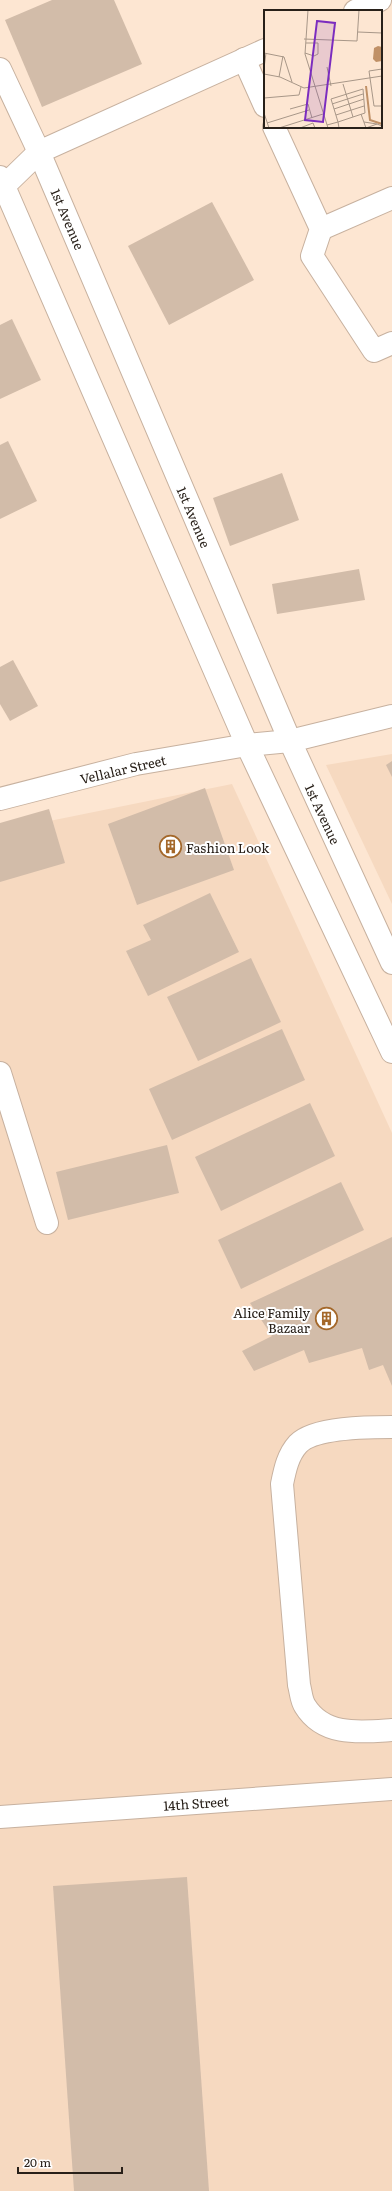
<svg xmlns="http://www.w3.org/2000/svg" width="392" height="2191" font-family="Literata,serif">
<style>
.built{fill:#f6d9c0}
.building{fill:#d2bca9}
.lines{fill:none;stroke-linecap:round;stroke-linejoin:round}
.minor-casing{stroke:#c7b19f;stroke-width:24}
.major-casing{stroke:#c7b19f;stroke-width:24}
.minor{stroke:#fff;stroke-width:22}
.major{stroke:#fff;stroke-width:22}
.labels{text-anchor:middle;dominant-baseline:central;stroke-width:4;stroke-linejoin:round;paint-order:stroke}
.street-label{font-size:13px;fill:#282019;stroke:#fff}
.poi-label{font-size:13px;fill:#282019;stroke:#fff;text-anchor:start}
.inset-river{fill:none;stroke:#c09066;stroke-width:2}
.inset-road{fill:none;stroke:#a89788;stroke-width:1}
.view{fill:#7b2cbf;fill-opacity:0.15;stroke:#7b2cbf;stroke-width:2}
.inset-edge{fill:none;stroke:#282019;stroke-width:2}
</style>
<rect width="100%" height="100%" fill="#fde6d2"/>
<g class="built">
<polygon points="392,754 392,904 326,765"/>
<polygon points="232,784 392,1133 392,2191 0,2191 0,831"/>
</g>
<g class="building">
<polygon points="52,0 114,0 142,64 42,107 5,20"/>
<polygon points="212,202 254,280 169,325 128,246"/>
<polygon points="12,319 41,380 0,399 0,325"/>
<polygon points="8,441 37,501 0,519 0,445"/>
<polygon points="282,473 299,520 230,546 213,498"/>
<polygon points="359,569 365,600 277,614 272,584"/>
<polygon points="13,660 38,706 10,721 0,704 0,667"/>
<polygon points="392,761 392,777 386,765"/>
<polygon points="205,788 234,870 137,905 108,824"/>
<polygon points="49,809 65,863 0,882 0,823"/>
<polygon points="210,893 239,952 148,996 126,951 151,940 143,925"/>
<polygon points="251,958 281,1022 198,1061 167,997"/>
<polygon points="282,1029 305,1080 172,1140 149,1089"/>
<polygon points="310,1103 335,1156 221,1211 195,1157"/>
<polygon points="167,1145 179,1193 68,1220 56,1172"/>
<polygon points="341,1182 364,1230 241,1289 218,1240"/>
<polygon points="392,1237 392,1386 383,1365 369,1370 362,1348 309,1363 304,1350 254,1371 242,1351 272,1336 250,1303"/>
<polygon points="187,1877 209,2191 74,2191 53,1886"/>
</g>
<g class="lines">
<defs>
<g id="minor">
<polyline points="355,11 380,0"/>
<polyline points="244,59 265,106"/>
<polyline points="274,127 321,229 312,256 374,351 392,343"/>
<polyline points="4,186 39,152 265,50"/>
<polyline points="321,229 392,198"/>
<polyline points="0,799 136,764 247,745 290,741 392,716"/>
<polyline points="0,1073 47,1223"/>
<path d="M 392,1427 C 370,1427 314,1427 298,1444 C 288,1455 285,1469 282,1484 L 299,1685 C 301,1692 301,1700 305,1706 C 324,1737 361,1732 392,1730"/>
<polyline points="0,1817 392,1789"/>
</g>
<g id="major">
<polyline points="0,69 39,152 290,741 392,963"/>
<polyline points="0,177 247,745 392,1052"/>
</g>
</defs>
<use href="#minor" class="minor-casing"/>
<use href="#major" class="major-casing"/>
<use href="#minor" class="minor"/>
<use href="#major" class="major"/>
</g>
<defs>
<symbol id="building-ring" viewBox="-11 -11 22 22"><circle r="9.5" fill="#fff" stroke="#a4682a" stroke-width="1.5"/><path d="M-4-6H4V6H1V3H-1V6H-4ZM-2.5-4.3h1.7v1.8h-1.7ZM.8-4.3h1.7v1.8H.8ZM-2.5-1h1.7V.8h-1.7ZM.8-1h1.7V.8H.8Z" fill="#a4682a"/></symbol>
</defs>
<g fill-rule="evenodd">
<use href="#building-ring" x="158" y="834" width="25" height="25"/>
<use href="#building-ring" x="314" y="1306" width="25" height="25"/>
</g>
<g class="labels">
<g class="street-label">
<text transform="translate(68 219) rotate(67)">1st Avenue</text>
<text transform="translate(194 517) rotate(67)">1st Avenue</text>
<text transform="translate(123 769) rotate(-13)">Vellalar Street</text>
<text transform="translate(323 814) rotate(65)">1st Avenue</text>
<text transform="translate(196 1803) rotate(-4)">14th Street</text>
</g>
<g class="poi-label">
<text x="186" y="847">Fashion Look</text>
<text x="310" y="1312" text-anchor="end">Alice Family<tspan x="310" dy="15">Bazaar</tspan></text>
</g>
</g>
<g transform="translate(264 10)">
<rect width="118" height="118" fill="#fde6d2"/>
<path d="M 114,36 L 118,37 L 118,51 L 112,52 L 109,49 L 110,38 Z" fill="#c09066"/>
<path class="inset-river" d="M 102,76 L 106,110 L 118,114"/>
<path class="inset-road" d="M 44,0 L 41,44 L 64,118M 94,22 L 118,23M 40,29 L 93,31 L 95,0M 0,43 L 20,47 L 28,72M 41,43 L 50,46 L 54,44 L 54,33 L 42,33M 63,57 L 67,76M 0,58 L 2,43M 118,59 L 105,61 L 110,96 L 118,96M 0,64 L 16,67 L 40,78 L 118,66M 15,67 L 19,46M 79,74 L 89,107M 0,88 L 35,85 L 37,77M 68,94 L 99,84M 26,99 L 44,94 L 48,108M 70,99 L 100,89M 0,103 L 5,118M 97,104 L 102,118 L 113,114 L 118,116M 72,105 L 100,96M 100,112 L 113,114M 3,113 L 45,100M 63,115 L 74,112 L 101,103 L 99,79 L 67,89 L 74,112 L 75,118M 15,118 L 59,104M 36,118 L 49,113 L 51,118"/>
<path class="view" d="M 53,11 L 71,13 L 59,112 L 41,110 Z"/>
<rect width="118" height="118" class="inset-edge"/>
</g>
<path d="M18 2167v6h104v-6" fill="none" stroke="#282019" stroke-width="2"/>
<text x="24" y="2167" font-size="12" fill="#282019" stroke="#ffffff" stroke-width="3" paint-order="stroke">20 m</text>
</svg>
